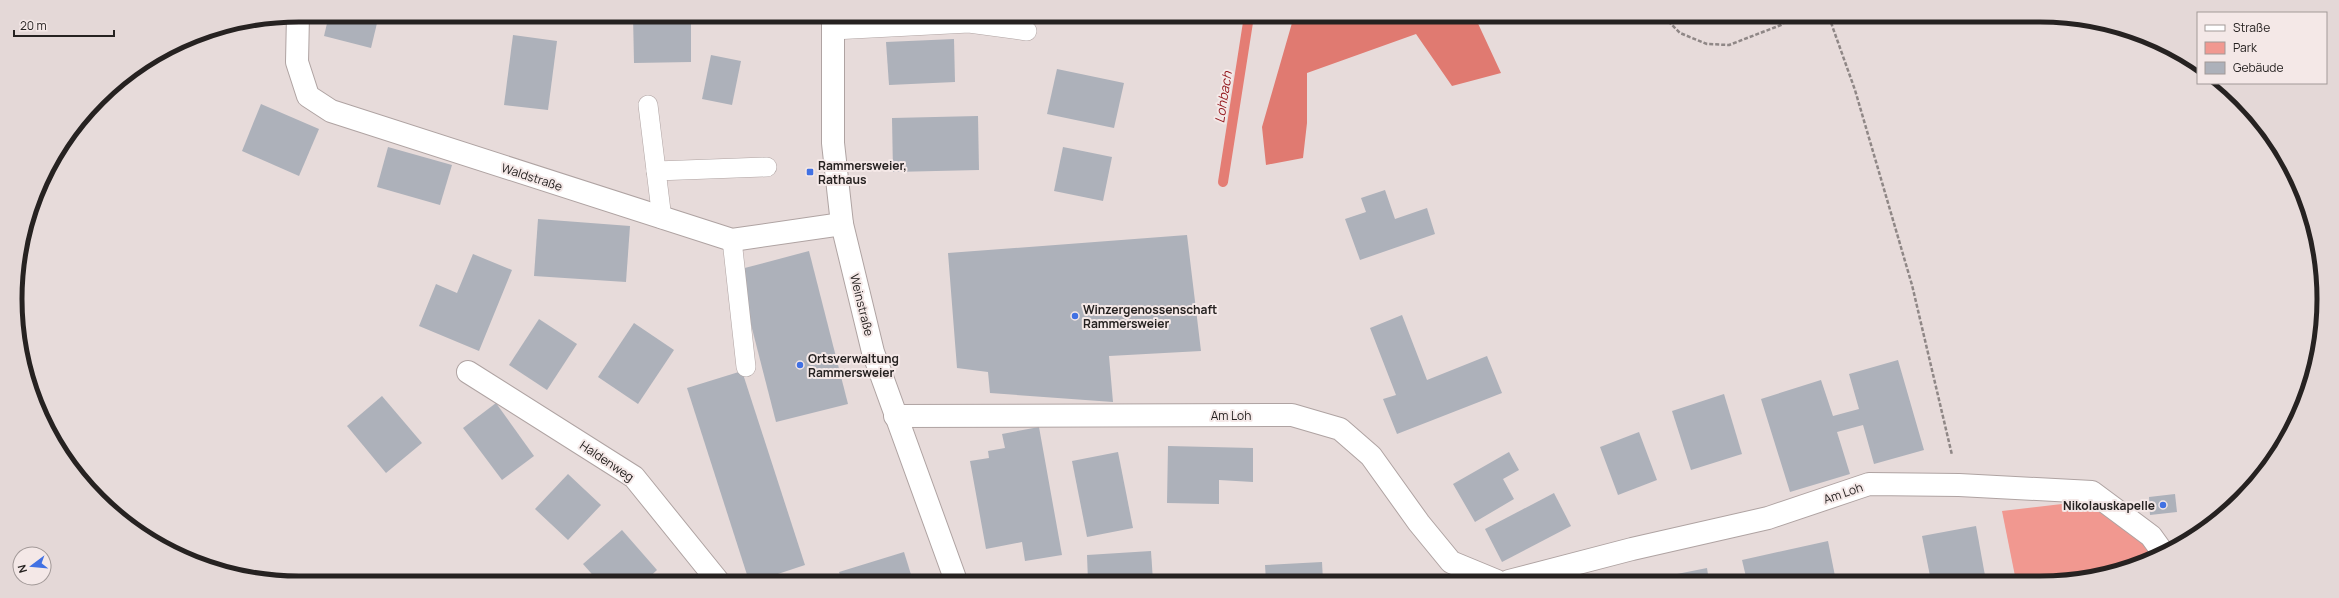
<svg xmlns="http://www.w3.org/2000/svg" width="2339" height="598" font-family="Manrope,sans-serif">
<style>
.green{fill:#f19890}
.forest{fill:#e07a71}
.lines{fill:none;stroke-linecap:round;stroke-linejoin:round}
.stream{stroke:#e47d74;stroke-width:10}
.building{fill:#adb1ba}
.service-casing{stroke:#afa3a2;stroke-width:20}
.minor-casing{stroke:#afa3a2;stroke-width:24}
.tertiary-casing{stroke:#afa3a2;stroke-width:24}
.path{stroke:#8f8786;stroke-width:2.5;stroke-dasharray:4 2;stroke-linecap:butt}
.service{stroke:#fff;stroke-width:19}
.minor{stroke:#fff;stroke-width:22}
.tertiary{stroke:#fff;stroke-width:22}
.poi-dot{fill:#4171e3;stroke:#f4e8e7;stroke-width:1.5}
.labels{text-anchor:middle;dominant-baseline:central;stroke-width:4;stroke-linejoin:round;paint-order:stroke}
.poi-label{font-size:12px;font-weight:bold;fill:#262221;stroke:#f4e8e7;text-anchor:start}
.street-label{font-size:12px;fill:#262221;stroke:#f4e8e7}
.water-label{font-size:13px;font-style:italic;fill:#911319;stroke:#f4e8e7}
.rim{fill:none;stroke:#262221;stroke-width:5}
</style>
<rect width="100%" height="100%" fill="#e7dbda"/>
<polygon class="green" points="2062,504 2080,504 2109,513 2157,556 2077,581 2016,581 2002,511"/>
<polygon class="forest" points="1294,16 1475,17 1501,73 1452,86 1416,34 1307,73 1307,123 1303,158 1266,165 1262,127"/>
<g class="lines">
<polyline class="stream" points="1223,182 1249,16"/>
</g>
<g class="building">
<polygon points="329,15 379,15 371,48 324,36"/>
<polygon points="633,15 691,16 691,62 634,63"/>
<polygon points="1086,16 1132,16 1132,20"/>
<polygon points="513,35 557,41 548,110 504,105"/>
<polygon points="954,39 955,82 889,85 886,42"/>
<polygon points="711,55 741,61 732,105 702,99"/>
<polygon points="1057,69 1124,83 1114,128 1047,114"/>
<polygon points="261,104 319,129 299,176 242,151"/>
<polygon points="978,116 979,170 893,172 892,118"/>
<polygon points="388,147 452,165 440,205 377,187"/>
<polygon points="1063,147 1112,157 1103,201 1054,191"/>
<polygon points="1385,190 1395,219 1427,208 1435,234 1360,260 1345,219 1366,212 1361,198"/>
<polygon points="538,219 630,226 626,282 534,276"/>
<polygon points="1187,235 1201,351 1109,356 1113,402 990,393 988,372 957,368 948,253"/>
<polygon points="809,251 848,404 776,422 737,270"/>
<polygon points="473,254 512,270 479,351 419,326 436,284 457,293"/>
<polygon points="1402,315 1427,380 1487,356 1502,393 1397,434 1383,399 1396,395 1370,328"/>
<polygon points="539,319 577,344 547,390 509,365"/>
<polygon points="634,323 674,350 638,404 598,377"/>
<polygon points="1898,360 1924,450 1874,464 1863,425 1837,432 1850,474 1790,492 1761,399 1821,380 1833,416 1859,409 1849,374"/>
<polygon points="742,371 805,565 757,581 749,581 687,388"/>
<polygon points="1724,394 1742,454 1691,470 1672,411"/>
<polygon points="382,396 422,443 386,473 347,426"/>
<polygon points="496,403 534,456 502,480 463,428"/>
<polygon points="1039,427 1062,555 1025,561 1022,542 986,549 970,461 989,458 988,451 1005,448 1002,434"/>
<polygon points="1639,432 1657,480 1618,495 1600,447"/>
<polygon points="1168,446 1253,448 1253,482 1219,480 1219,504 1167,503"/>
<polygon points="1118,452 1133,528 1087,537 1072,461"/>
<polygon points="1509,452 1519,470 1503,479 1514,499 1475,522 1453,484"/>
<polygon points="568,474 601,505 568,540 535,509"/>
<polygon points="1554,493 1571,526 1502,562 1485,529"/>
<polygon points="2175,494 2177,512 2150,515 2149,497"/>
<polygon points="1976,526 1986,581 1931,581 1922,536"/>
<polygon points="622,530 657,570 645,581 598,581 583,564"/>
<polygon points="1828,541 1836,581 1747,581 1742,560"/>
<polygon points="1151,551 1153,581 1088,581 1087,555"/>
<polygon points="904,552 913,581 842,581 839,572"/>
<polygon points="1322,562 1323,581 1266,581 1265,565"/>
<polygon points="1707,568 1709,581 1663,581 1662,577"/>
</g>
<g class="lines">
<defs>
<g id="service">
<polyline points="833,30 969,23 1027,31"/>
<polyline points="648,105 662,219"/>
<polyline points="656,171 767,167"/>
<polyline points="732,240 746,367"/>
</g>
<g id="minor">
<polyline points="298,15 297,62 308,96 331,111 732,240 842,224"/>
<polyline points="468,372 634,477 718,581"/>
<polyline points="895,416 1292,415 1340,429 1371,456 1419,523 1451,562 1497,581"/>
<polyline points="1509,581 1632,549 1768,518 1869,484 1959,485 2092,492 2151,536 2164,554"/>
</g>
<polyline id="tertiary" points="833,16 833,143 842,224 873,352 956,581"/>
</defs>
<use href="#service" class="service-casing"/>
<use href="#minor" class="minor-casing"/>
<use href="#tertiary" class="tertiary-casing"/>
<g class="path">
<polyline points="1664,17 1680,33 1707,44 1729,45 1781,25 1792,17"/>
<polyline points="1829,17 1855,90 1912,285 1952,455"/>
</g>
<use href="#service" class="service"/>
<use href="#minor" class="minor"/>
<use href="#tertiary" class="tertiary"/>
</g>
<g class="poi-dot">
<rect x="806" y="168" width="8" height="8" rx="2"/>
<circle cx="1075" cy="316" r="4"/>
<circle cx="800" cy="365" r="4"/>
<circle cx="2163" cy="505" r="4"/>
</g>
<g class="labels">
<g class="poi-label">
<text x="818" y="165">Rammersweier,<tspan x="818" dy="14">Rathaus</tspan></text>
<text x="1083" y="309">Winzergenossenschaft<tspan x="1083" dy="14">Rammersweier</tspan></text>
<text x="808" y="358">Ortsverwaltung<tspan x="808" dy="14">Rammersweier</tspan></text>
<text x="2155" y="505" text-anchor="end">Nikolauskapelle</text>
</g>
<g class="street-label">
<text transform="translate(532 177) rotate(18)">Waldstraße</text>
<text transform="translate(862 305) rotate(76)">Weinstraße</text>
<text x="1231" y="415">Am Loh</text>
<text transform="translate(607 461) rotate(34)">Haldenweg</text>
<text transform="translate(1843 493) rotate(-19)">Am Loh</text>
</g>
<g class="water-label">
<text transform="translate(1223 97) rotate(-81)">Lohbach</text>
</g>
</g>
<path d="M0 0H2339V598H0ZM299 22H2040A277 277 0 0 1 2317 299V299A277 277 0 0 1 2040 576H299A277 277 0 0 1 22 299V299A277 277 0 0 1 299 22Z" fill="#e4d8d7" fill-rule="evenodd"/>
<path class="rim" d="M299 22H2040A277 277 0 0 1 2317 299V299A277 277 0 0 1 2040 576H299A277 277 0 0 1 22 299V299A277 277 0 0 1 299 22Z"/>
<rect x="2197" y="12" width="130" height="72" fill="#f4e8e7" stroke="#a29998"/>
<rect x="2205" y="25" width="20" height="6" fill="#ffffff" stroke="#a29998"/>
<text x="2233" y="32" font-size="12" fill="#262221">Straße</text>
<rect x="2205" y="42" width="20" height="12" fill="#f19890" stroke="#a29998"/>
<text x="2233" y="52" font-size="12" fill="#262221">Park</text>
<rect x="2205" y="62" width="20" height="12" fill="#adb1ba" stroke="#a29998"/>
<text x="2233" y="72" font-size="12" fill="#262221">Gebäude</text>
<g transform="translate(32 566) rotate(254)"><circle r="19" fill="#f4e8e7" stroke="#a29998"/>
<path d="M0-3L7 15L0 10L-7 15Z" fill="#4171e3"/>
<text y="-6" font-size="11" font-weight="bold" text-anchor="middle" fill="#262221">N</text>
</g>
<path d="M14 30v6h100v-6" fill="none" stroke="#262221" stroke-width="2"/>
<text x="20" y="30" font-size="12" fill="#262221" stroke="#f4e8e7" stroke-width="3" paint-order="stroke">20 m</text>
</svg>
